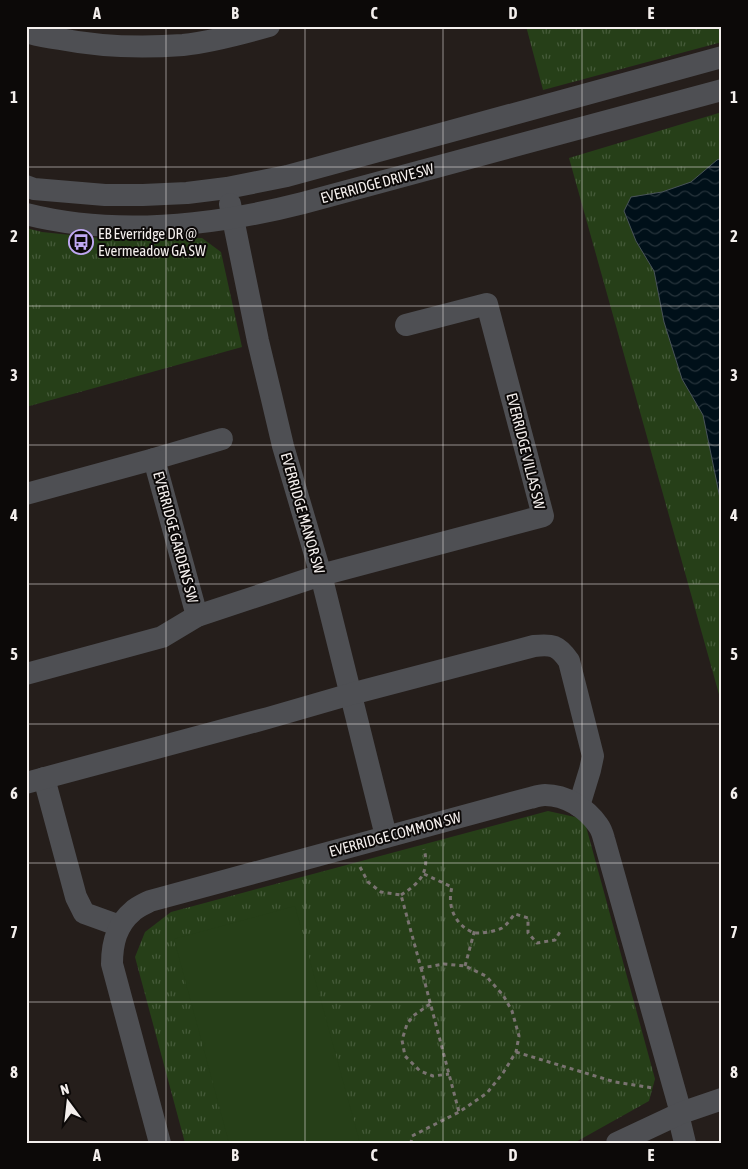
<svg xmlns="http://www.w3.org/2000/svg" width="748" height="1169" font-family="'Asap Condensed',sans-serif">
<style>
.park{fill:url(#park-tufts)}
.garden{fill:#263f18}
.water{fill:url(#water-waves);stroke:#495359}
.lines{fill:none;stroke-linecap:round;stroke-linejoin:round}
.path{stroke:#7a7371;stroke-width:3;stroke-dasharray:4 4;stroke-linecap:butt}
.minor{stroke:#4e4f53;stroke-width:22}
.grid{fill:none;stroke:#f4efed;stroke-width:1;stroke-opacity:0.55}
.labels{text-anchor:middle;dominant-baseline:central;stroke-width:4;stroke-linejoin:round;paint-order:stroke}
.street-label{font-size:15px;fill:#f4efed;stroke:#0c0908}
.poi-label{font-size:15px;fill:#f4efed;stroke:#0c0908;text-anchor:start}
.neatline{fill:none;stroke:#f4efed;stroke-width:2}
.grid-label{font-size:16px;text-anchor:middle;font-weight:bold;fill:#f4efed}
</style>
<defs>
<pattern id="park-tufts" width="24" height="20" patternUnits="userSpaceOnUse" patternTransform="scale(1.25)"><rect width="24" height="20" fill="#263f18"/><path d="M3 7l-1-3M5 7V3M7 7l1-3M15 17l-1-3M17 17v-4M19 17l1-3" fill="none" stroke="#465b3a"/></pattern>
<pattern id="water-waves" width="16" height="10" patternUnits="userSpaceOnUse" patternTransform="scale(1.25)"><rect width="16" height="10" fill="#001019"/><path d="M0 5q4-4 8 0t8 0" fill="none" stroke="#26333b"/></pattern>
</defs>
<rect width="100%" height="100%" fill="#251e1b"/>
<g class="park">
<polygon points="526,26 722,26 722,42 543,90"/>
<polygon points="722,112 722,705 569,158"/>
<polygon points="26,228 42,232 110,239 202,238 221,252 242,347 26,407"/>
<polygon points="548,811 584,819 655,1079 649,1101 574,1143 185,1143 135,957 145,932 171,912"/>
</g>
<polygon class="garden" points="295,906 360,1143 229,1143 174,939"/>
<polygon class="water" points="722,158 722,508 703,415 682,379 664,322 654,271 636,241 624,211 631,197 662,192 691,182 717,160"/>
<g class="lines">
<g class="path">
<polyline points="360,867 368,882 381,892 401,895 421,968 444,964 465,966 486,976 503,995 512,1011 519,1036 516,1052 503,1073 487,1093 459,1112 412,1136 411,1143"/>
<path d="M 424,874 L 452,887 C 447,905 454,924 472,932 C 478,935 496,931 502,928 C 507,925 511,918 515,914 L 528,918 L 528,933 L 537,943 L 555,940 L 561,930"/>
<path d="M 401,895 C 420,883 430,872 424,849"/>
<polyline points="465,966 475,929"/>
<polyline points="421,968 459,1112"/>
<polyline points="430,1004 413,1016 407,1024 402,1040 405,1056 420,1071 433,1076 449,1074"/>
<polyline points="516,1052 615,1082 653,1088"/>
</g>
<g class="minor">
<path d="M 26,32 C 37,36 49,37 60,39 C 101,47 142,48 183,45 C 212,42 241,34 269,26"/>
<polyline points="26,186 34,189 105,195 143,195 187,193 227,188 287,176 722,57"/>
<polyline points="230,204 258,341 271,395 283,446 321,575 386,836"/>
<path d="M 26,214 C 117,237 213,226 303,203 L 722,90"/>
<polyline points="154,459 222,439"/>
<polyline points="26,494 154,459 197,616"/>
<polyline points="26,674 162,637 197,616 321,575 543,516 487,304 406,325"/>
<polyline points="44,778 76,897 84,913 120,926"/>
<path d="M 26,783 L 268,718 L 351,694 L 534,646 C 552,644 558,645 569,661 L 593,756 L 590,770 L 579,806"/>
<polyline points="678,1114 685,1143"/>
<path d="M 160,1143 L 112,964 C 112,944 116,925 133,911 C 137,907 144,904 150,901 L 530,798 C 534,797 540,795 545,795 C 566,795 586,808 598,825 C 601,829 603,835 604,839 L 681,1113"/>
<polyline points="617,1143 681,1113 722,1099"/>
</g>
</g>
<path class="grid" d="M 166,26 L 166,1143M 305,26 L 305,1143M 443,26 L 443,1143M 582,26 L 582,1143M 26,167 L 722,167M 26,306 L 722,306M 26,445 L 722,445M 26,584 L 722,584M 26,724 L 722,724M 26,863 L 722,863M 26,1002 L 722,1002"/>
<defs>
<symbol id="bus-ring" viewBox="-11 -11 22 22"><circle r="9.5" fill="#0c0908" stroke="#c0a8f3" stroke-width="1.5"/><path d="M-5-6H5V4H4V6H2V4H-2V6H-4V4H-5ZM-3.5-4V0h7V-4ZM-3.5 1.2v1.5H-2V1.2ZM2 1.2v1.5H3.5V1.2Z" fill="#c0a8f3"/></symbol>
</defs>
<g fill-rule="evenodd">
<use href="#bus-ring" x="67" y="228" width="28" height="28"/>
</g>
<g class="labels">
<g class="street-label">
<text transform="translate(377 183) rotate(-15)">EVERRIDGE DRIVE SW</text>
<text transform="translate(526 451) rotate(76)">EVERRIDGE VILLAS SW</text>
<text transform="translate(303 513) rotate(74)">EVERRIDGE MANOR SW</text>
<text transform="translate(176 537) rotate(75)">EVERRIDGE GARDENS SW</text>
<text transform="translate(395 834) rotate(-15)">EVERRIDGE COMMON SW</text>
</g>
<g class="poi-label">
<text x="98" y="233">EB Everridge DR @<tspan x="98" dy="17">Evermeadow GA SW</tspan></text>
</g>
</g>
<rect width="748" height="1169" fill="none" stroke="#0c0908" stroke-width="55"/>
<g transform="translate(68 1102) rotate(345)" stroke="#0c0908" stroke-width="4" paint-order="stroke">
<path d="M0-4L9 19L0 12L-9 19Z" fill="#f4efed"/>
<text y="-8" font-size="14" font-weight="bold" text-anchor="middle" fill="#f4efed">N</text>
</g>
<rect x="28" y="28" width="692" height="1114" class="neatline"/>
<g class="grid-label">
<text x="97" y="19">A</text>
<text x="235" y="19">B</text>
<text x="374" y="19">C</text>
<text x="513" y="19">D</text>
<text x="651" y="19">E</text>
<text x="14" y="103">1</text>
<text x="734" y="103">1</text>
<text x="14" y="242">2</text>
<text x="734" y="242">2</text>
<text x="14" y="381">3</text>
<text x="734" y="381">3</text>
<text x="14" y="521">4</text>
<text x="734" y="521">4</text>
<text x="14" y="660">5</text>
<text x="734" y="660">5</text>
<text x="14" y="799">6</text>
<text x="734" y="799">6</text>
<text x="14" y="938">7</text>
<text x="734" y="938">7</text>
<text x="14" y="1078">8</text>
<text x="734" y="1078">8</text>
<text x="97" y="1161">A</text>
<text x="235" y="1161">B</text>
<text x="374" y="1161">C</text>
<text x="513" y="1161">D</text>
<text x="651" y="1161">E</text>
</g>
</svg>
